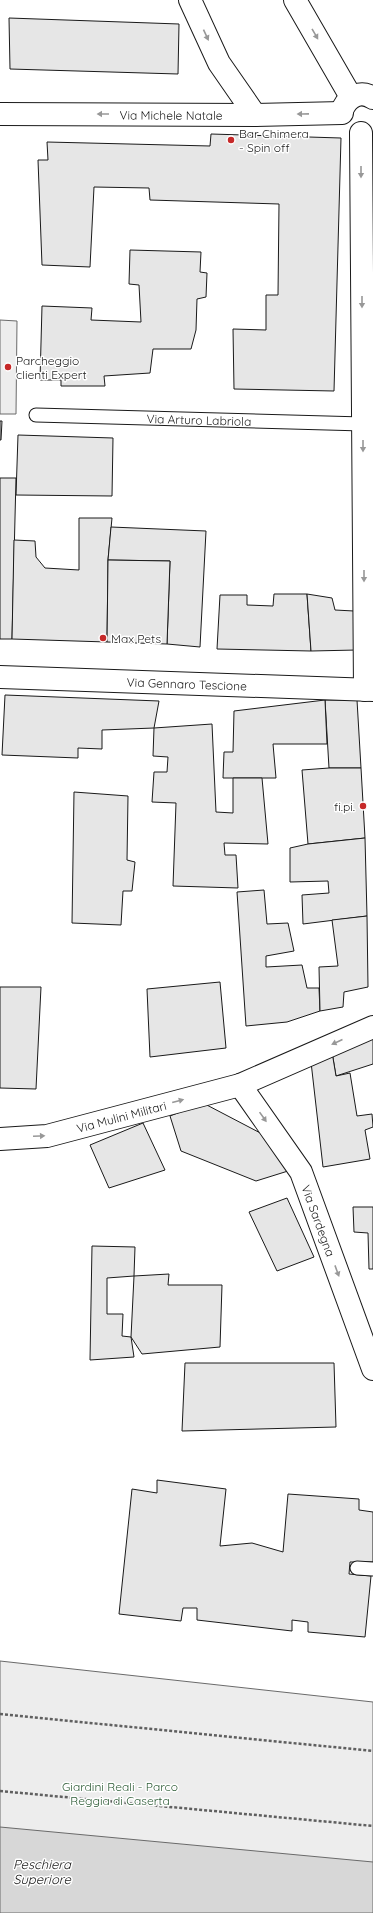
<svg xmlns="http://www.w3.org/2000/svg" width="373" height="1913" font-family="Quicksand,sans-serif">
<style>
.built{fill:#ededed;stroke:#6a6a6a}
.water{fill:#d7d7d7;stroke:#6a6a6a}
.building{fill:#e6e6e6;stroke:#1a1a1a}
.lines{fill:none;stroke-linecap:round;stroke-linejoin:round}
.lane-casing{stroke:#1a1a1a;stroke-width:15}
.street-casing{stroke:#1a1a1a;stroke-width:24}
.secondary-casing{stroke:#1a1a1a;stroke-width:24}
.path{stroke:#5f5f5f;stroke-width:2.5;stroke-dasharray:3 2;stroke-linecap:butt}
.lane{stroke:#fff;stroke-width:13}
.street{stroke:#fff;stroke-width:22}
.secondary{stroke:#fff;stroke-width:22}
.oneway{fill:#989898}
.poi-dot{fill:#c62828;stroke:#fff;stroke-width:1.5}
.labels{text-anchor:middle;dominant-baseline:central;stroke-width:3;stroke-linejoin:round;paint-order:stroke}
.street-label{font-size:12px;fill:#1a1a1a;stroke:#fff}
.poi-label{font-size:12px;fill:#1a1a1a;stroke:#fff;text-anchor:start}
.park-label{font-size:12px;fill:#2b5a34;stroke:#fff}
.water-label{font-size:13px;font-style:italic;fill:#1a1a1a;stroke:#fff}
</style>
<rect width="100%" height="100%" fill="#fff"/>
<g class="built">
<polygon points="0,320 17,321 16,414 0,414"/>
<polygon points="0,1661 373,1702 373,1913 0,1913"/>
</g>
<polygon class="water" points="0,1827 373,1862 373,1913 0,1913"/>
<g class="building">
<polygon points="9,18 179,24 178,74 10,69"/>
<polygon points="211,134 341,138 334,391 234,389 233,329 266,330 266,295 278,295 279,204 150,200 149,188 94,187 90,267 42,265 38,160 48,160 47,142 210,146"/>
<polygon points="130,250 201,252 200,272 207,273 206,297 197,299 196,330 191,349 153,349 150,373 104,376 105,386 61,386 61,380 40,380 42,306 92,308 91,320 141,322 139,285 129,284"/>
<polygon points="0,421 2,421 1,440 0,440"/>
<polygon points="18,435 113,438 112,496 16,495"/>
<polygon points="0,478 16,478 12,639 0,639"/>
<polygon points="79,518 112,518 108,560 107,642 12,639 14,540 35,541 36,557 45,568 79,570"/>
<polygon points="111,527 206,531 200,647 167,644 170,561 108,560"/>
<polygon points="108,560 170,561 167,644 107,642"/>
<polygon points="274,594 307,594 311,651 217,649 220,595 247,595 247,605 273,606"/>
<polygon points="307,594 332,598 335,610 354,611 357,650 311,651"/>
<polygon points="5,695 159,701 154,728 102,730 102,749 78,748 78,758 2,755"/>
<polygon points="325,700 357,700 361,768 329,768"/>
<polygon points="325,700 327,744 273,744 276,778 223,778 224,752 233,752 234,711"/>
<polygon points="212,724 216,812 233,813 233,778 262,778 268,844 224,843 225,855 236,855 238,888 173,886 176,803 152,802 154,772 167,772 168,757 153,756 154,728"/>
<polygon points="329,768 361,768 365,838 308,844 302,770"/>
<polygon points="74,792 128,796 127,860 135,862 132,891 123,891 121,925 72,923"/>
<polygon points="365,838 367,916 303,924 302,895 329,893 328,881 290,882 290,848 308,844"/>
<polygon points="264,890 267,924 288,923 294,951 266,956 266,967 302,965 307,988 319,988 320,1011 287,1022 246,1026 237,892"/>
<polygon points="367,916 368,987 344,992 343,1007 320,1011 319,967 338,966 332,920"/>
<polygon points="220,982 226,1048 150,1057 147,989"/>
<polygon points="0,987 41,987 36,1089 0,1088"/>
<polygon points="373,1037 373,1064 336,1076 332,1052"/>
<polygon points="332,1052 336,1076 350,1073 357,1116 372,1114 373,1127 365,1130 370,1159 323,1167 311,1062"/>
<polygon points="203,1103 268,1137 288,1171 256,1181 181,1151 170,1116"/>
<polygon points="143,1123 165,1170 109,1188 90,1145"/>
<polygon points="287,1198 314,1257 277,1271 249,1212"/>
<polygon points="353,1207 373,1207 373,1269 369,1269 368,1233 354,1232"/>
<polygon points="92,1246 135,1247 134,1276 107,1278 107,1314 123,1314 122,1336 131,1337 134,1357 90,1360"/>
<polygon points="169,1274 168,1285 222,1285 220,1347 142,1354 131,1337 134,1276"/>
<polygon points="185,1363 334,1363 336,1427 182,1431"/>
<polygon points="157,1480 226,1489 220,1546 252,1543 283,1552 288,1494 359,1499 359,1510 373,1512 373,1562 350,1562 349,1574 371,1576 365,1637 308,1632 308,1622 292,1620 292,1631 197,1620 197,1608 183,1608 181,1621 119,1614 132,1489 157,1493"/>
</g>
<g class="lines">
<defs>
<g id="lane">
<path id="s1" d="M 36,415 L 363,424"/>
<polyline points="357,1568 373,1569"/>
</g>
<g id="street">
<polyline points="190,0 219,63 255,115"/>
<polyline points="295,0 351,97"/>
<path d="M 343,108 C 349,96 361,90 373,98"/>
<path id="s2" d="M 0,114 L 255,115 L 342,113"/>
<polyline points="361,133 365,690"/>
<path id="s3" d="M 240,1085 L 301,1172 L 373,1369"/>
<path id="s4" d="M 0,1139 L 47,1136 L 240,1085 L 373,1027"/>
</g>
<g id="secondary">
<path id="s5" d="M 0,677 L 373,690"/>
</g>
</defs>
<use href="#lane" class="lane-casing"/>
<use href="#street" class="street-casing"/>
<use href="#secondary" class="secondary-casing"/>
<g class="path">
<polyline points="0,1714 373,1751"/>
<polyline points="0,1791 373,1826"/>
</g>
<use href="#lane" class="lane"/>
<use href="#street" class="street"/>
<use href="#secondary" class="secondary"/>
</g>
<defs><path id="oneway-solid" d="M-6-.8H1V-3.2L6.5 0L1 3.2V.8H-6Z"/></defs>
<g class="oneway">
<use href="#oneway-solid" transform="translate(315 34) rotate(60)"/>
<use href="#oneway-solid" transform="translate(206 35) rotate(65)"/>
<use href="#oneway-solid" transform="translate(103 114) rotate(-180)"/>
<use href="#oneway-solid" transform="translate(303 114) rotate(179)"/>
<use href="#oneway-solid" transform="translate(361 172) rotate(90)"/>
<use href="#oneway-solid" transform="translate(362 302) rotate(90)"/>
<use href="#oneway-solid" transform="translate(363 446) rotate(90)"/>
<use href="#oneway-solid" transform="translate(364 576) rotate(90)"/>
<use href="#oneway-solid" transform="translate(337 1042) rotate(156)"/>
<use href="#oneway-solid" transform="translate(178 1101) rotate(-15)"/>
<use href="#oneway-solid" transform="translate(263 1117) rotate(55)"/>
<use href="#oneway-solid" transform="translate(39 1136) rotate(-3)"/>
<use href="#oneway-solid" transform="translate(337 1271) rotate(70)"/>
</g>
<g class="poi-dot">
<circle cx="231" cy="140" r="4"/>
<circle cx="8" cy="367" r="4"/>
<circle cx="103" cy="638" r="4"/>
<circle cx="363" cy="806" r="4"/>
</g>
<g class="labels">
<g class="street-label">
<text stroke="none"><textPath href="#s2" startOffset="171">Via Michele Natale</textPath></text>
<text stroke="none"><textPath href="#s1" startOffset="163">Via Arturo Labriola</textPath></text>
<text stroke="none"><textPath href="#s5" startOffset="187">Via Gennaro Tescione</textPath></text>
<text stroke="none"><textPath href="#s4" startOffset="124">Via Mulini Militari</textPath></text>
<text stroke="none"><textPath href="#s3" startOffset="158">Via Sardegna</textPath></text>
</g>
<g class="poi-label">
<text x="239" y="133">Bar Chimera<tspan x="239" dy="14">- Spin off</tspan></text>
<text x="16" y="360">Parcheggio<tspan x="16" dy="14">clienti Expert</tspan></text>
<text x="111" y="638">Max Pets</text>
<text x="355" y="806" text-anchor="end">fi.pi.</text>
</g>
<g class="park-label">
<text x="120" y="1786">Giardini Reali - Parco<tspan x="120" dy="14">Reggia di Caserta</tspan></text>
</g>
<g class="water-label">
<text x="42" y="1864">Peschiera<tspan x="42" dy="15">Superiore</tspan></text>
</g>
</g>
</svg>
